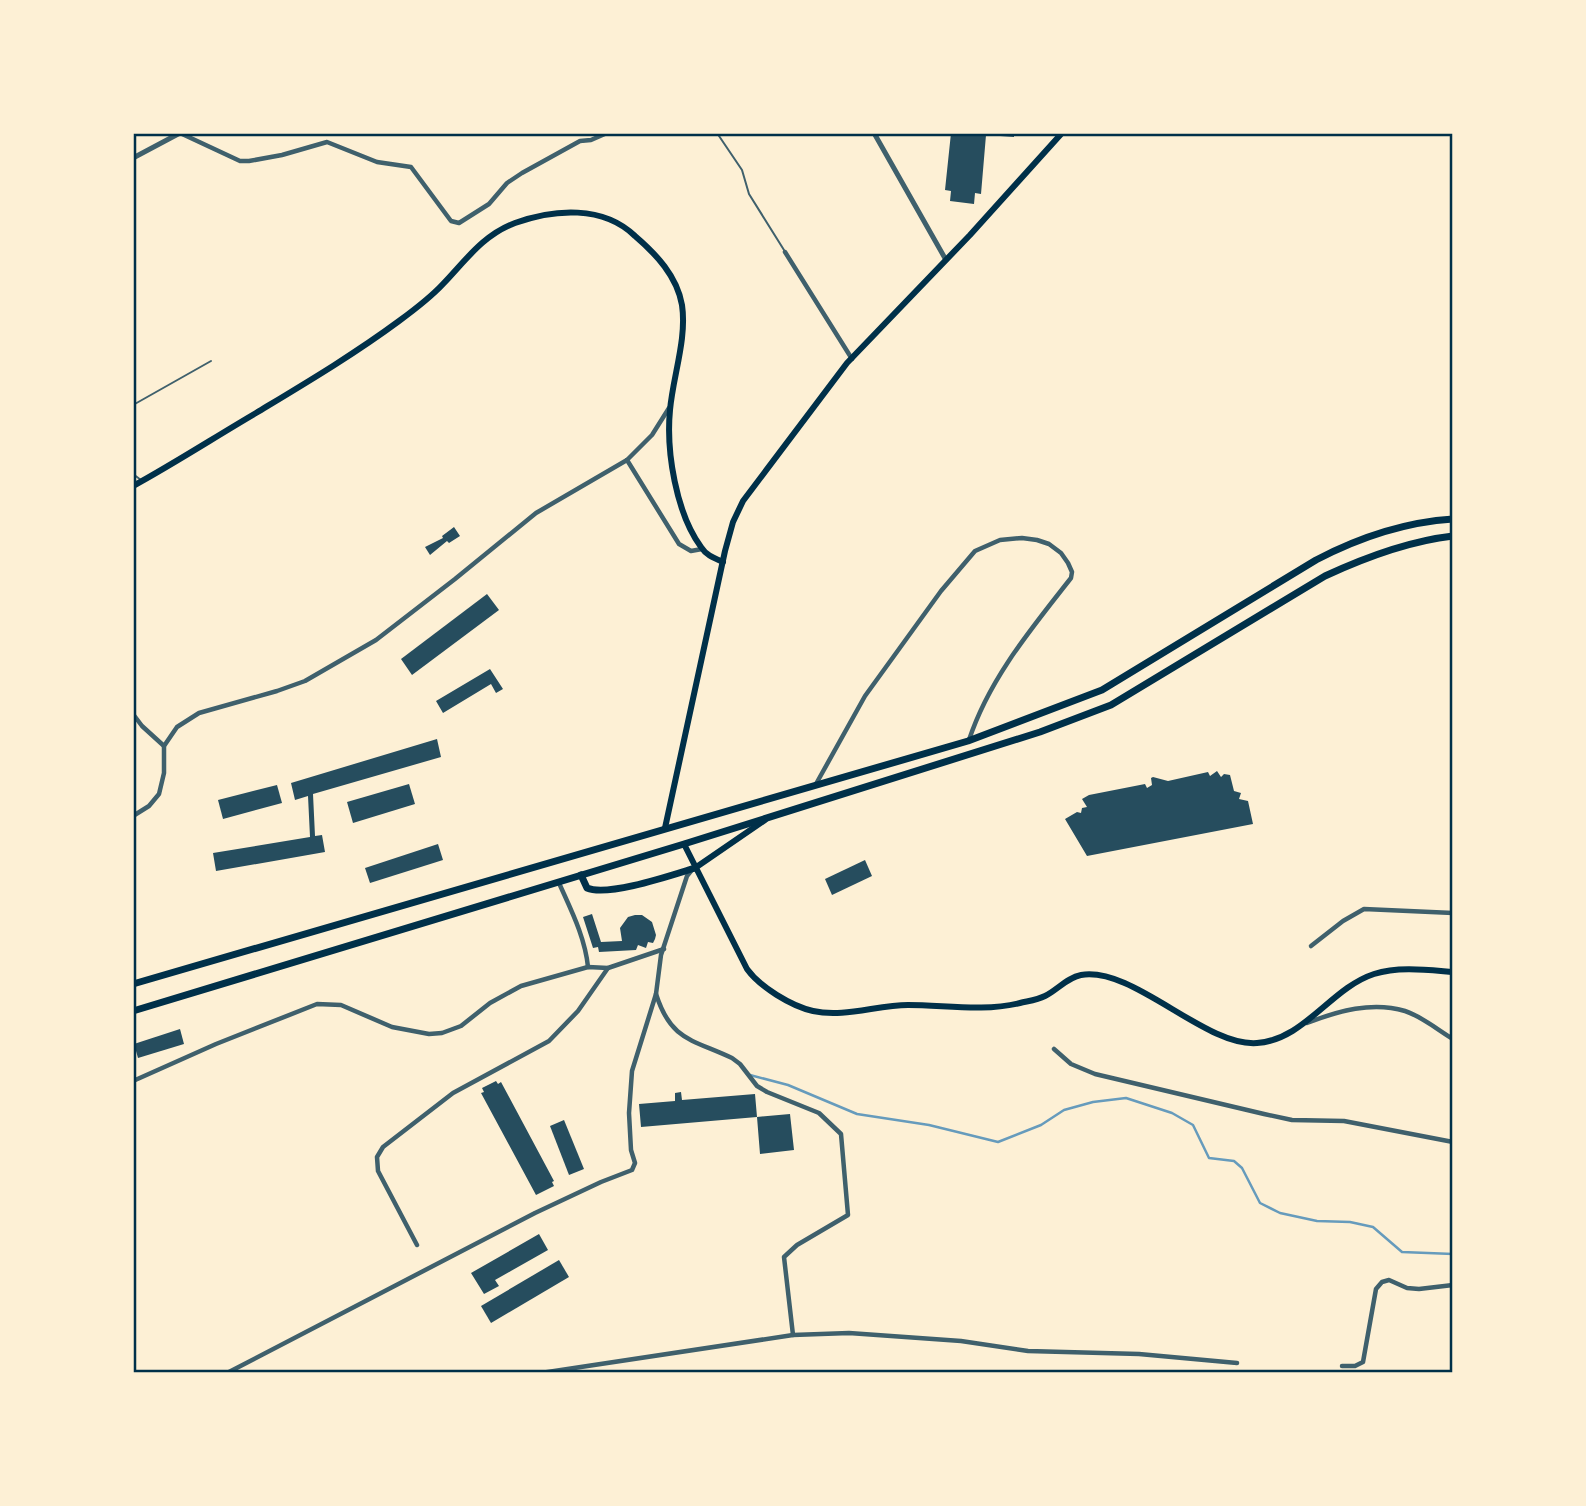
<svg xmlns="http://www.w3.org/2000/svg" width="1586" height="1506" font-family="'Sofia Sans Condensed',sans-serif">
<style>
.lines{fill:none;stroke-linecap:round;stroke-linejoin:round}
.stream{stroke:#669bbc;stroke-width:2.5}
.building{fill:#264d5e}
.service{stroke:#3f606c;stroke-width:2}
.minor{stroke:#3f606c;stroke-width:4.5}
.tertiary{stroke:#3f606c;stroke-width:5}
.secondary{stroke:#003049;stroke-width:6}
.trunk{stroke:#003049;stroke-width:7}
.neatline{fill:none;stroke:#003049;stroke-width:2.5}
</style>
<rect width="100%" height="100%" fill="#fdf0d5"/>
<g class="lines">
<polyline class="stream" points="750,1075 788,1085 857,1114 929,1125 998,1142 1041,1125 1064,1110 1093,1102 1126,1098 1172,1113 1193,1125 1209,1158 1234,1161 1242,1168 1260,1203 1280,1213 1317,1221 1350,1222 1373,1227 1402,1252 1453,1254"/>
</g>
<g class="building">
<polygon points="951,133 1014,133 1014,137 986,135 981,194 975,193 974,204 950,201 951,191 945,190"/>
<polygon points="454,527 460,536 449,543 447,541 430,555 425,547 443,538 442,536"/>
<polygon points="487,594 499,610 412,675 401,659"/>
<polygon points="490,669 503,689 496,693 491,684 443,713 436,701"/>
<polygon points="437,739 441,757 313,794 315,836 322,835 325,852 216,871 213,853 310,837 308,796 295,800 291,783"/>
<polygon points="1217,771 1221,777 1224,774 1230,775 1234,791 1241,793 1239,799 1248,801 1253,824 1087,856 1065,819 1077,812 1081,813 1082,808 1087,807 1082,799 1089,795 1145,784 1147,788 1152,785 1151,778 1153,777 1168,781 1208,772 1210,776"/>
<polygon points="409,784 415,804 353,823 347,802"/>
<polygon points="277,785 282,803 223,819 218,800"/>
<polygon points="438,844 443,860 370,883 365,868"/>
<polygon points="865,860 872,876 832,895 825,879"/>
<polygon points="592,914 601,942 622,941 620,928 628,917 635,915 642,915 652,922 656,935 655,939 653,943 648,942 646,948 638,945 636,950 599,952 598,947 593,948 583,917"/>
<polygon points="180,1029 184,1044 138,1058 134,1044"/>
<polygon points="496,1081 498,1084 501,1082 554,1181 552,1182 554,1186 536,1195 481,1093 484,1092 482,1088"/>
<polygon points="681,1092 682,1100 755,1094 757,1117 790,1114 794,1150 760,1154 757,1117 641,1127 639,1104 675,1101 675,1093"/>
<polygon points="564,1120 584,1169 569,1175 550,1126"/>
<polygon points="539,1234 548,1250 495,1280 499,1286 484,1294 471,1273"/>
<polygon points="559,1260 569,1277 491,1323 481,1306"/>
</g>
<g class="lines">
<g class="service">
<polyline points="717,133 742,170 749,194 784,250"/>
<polyline points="133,405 211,361"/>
<polyline points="133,474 141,480"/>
</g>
<g class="minor">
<polyline points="180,133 240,161 249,161 282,155 327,142 377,162 411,167 451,221 459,223 489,204 507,183 522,173 580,141 591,140 607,133"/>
<polyline points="785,252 852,359"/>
<polyline points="627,460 679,544 691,551 702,549"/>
<polyline points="133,714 142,726 164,746"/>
<path d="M 816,784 L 865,696 L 941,591 L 975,551 L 1000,540 L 1022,538 L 1037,540 L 1049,544 L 1061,553 L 1068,563 L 1072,572 L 1071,578 C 1031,629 989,679 969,740"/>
<polyline points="133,816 149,806 159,794 164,773 164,746 177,727 199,713 277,691 305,681 376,640 455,579 536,513 627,460 652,435 669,408"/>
<path d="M 559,883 C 571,910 585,937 588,967"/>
<polyline points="1311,946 1343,921 1364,909 1453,913"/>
<path d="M 656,994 C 671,1041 692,1039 732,1058 L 740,1064 L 757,1086 L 767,1092 L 819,1113 L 841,1134 L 848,1215 L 797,1245 L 784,1257 L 793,1335"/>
<path d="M 1307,1023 C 1338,1011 1372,1001 1405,1011 C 1421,1016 1438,1030 1453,1039"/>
<polyline points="1054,1049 1071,1064 1095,1074 1264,1114 1292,1120 1344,1121 1453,1142"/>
<polyline points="133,1081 216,1044 317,1004 341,1005 392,1027 429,1034 442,1033 461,1026 490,1003 521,986 588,967 608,968 664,949"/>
<polyline points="417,1245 378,1171 377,1157 383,1147 453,1093 549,1041 578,1011 608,968"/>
<polyline points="1342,1366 1355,1366 1363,1362 1376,1289 1382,1282 1389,1280 1407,1288 1419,1289 1453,1285"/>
<polyline points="227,1373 535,1213 601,1182 632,1170 635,1163 631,1150 629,1113 632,1071 656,994 661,955 687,876 691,871"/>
<polyline points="541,1373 793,1335 849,1333 961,1341 1028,1351 1139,1354 1237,1363"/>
</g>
<g class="tertiary">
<polyline points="874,133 946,260"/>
<polyline points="133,158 180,133"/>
</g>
<g class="secondary">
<path d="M 133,486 C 175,463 215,437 256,413 C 304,384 353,355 399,321 C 414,310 430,298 443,284 C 466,260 483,235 515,223 C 554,209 603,205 635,236 C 656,254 677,276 682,305 C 687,339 673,376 670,410 C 666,451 676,513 701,547 C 706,555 714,558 723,562"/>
<polyline points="665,828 725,551 733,522 743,501 847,363 970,235 1062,133"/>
<path d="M 684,844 L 747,969 C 760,987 791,1006 813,1011 C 844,1018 877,1005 908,1005 C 945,1005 983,1012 1020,1003 C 1028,1001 1037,1000 1045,996 C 1057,990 1068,977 1081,975 C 1133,966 1205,1047 1257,1043 C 1304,1040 1331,988 1374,974 C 1399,966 1428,970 1453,972"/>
<polyline points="695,868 765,820"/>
</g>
<g class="trunk">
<path d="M 581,875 L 587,888 C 608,897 672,875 695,868"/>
<path d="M 133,984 L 968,741 L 1102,690 L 1316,560 C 1358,538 1406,522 1453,519"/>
<path d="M 133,1011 L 684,844 L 1040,732 L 1111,705 L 1325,576 C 1366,557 1409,541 1453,536"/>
</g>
</g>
<rect width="1586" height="1506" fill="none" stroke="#fdf0d5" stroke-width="270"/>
<rect x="135" y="135" width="1316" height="1236" class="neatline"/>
</svg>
